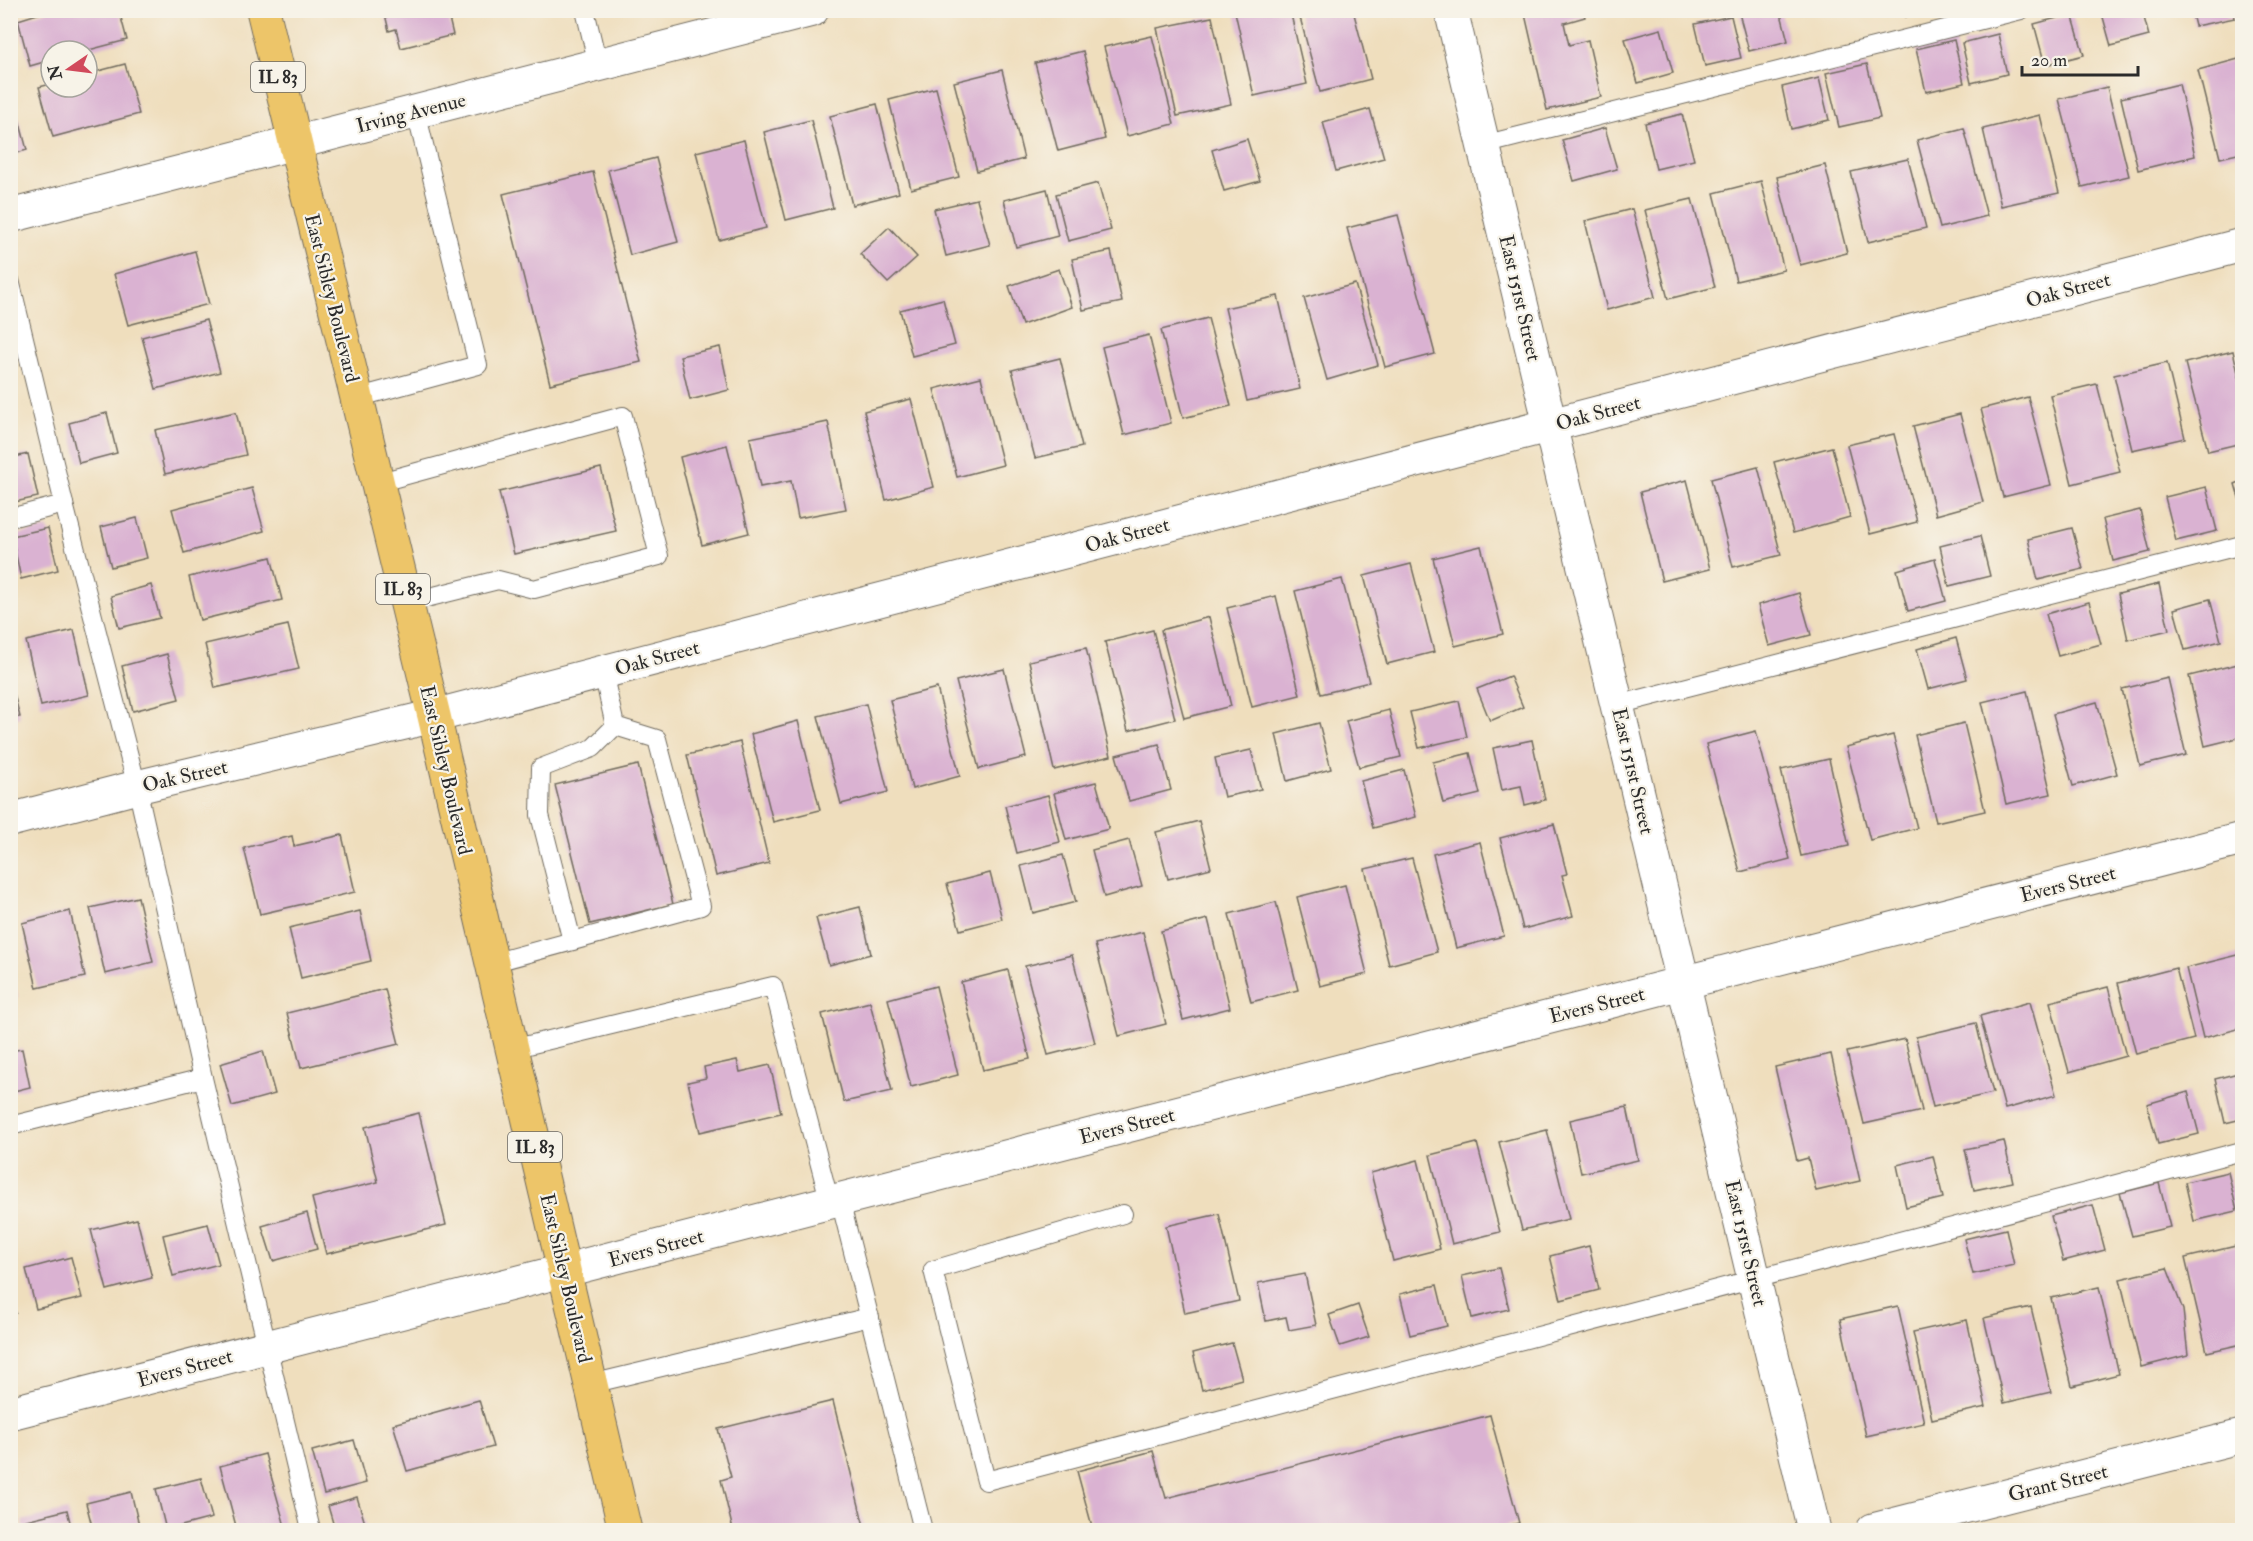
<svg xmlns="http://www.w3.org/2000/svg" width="2253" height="1541" font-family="'IM FELL Double Pica',serif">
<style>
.building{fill:#dab2d2}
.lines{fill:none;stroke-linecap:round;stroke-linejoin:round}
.lane-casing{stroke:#706a5e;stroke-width:20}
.street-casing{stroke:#706a5e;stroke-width:35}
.primary-casing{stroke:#706a5e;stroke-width:35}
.lane{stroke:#fff;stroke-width:18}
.street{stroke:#fff;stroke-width:33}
.primary{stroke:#edc569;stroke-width:33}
.labels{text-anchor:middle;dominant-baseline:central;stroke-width:4.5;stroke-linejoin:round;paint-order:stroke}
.shield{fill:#f7f3e8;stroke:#686764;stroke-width:1.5}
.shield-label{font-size:18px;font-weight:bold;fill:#2b2b2b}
.street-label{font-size:20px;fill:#2b2b2b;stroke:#f7f3e8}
</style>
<rect width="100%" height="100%" fill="#f7f3e8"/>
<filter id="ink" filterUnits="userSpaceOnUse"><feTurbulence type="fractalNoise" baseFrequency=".0167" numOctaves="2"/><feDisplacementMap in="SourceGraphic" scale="12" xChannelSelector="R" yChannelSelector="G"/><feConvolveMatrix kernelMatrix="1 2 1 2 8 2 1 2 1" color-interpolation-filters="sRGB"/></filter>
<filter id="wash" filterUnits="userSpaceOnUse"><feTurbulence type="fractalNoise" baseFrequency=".008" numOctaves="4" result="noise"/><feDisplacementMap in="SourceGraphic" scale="24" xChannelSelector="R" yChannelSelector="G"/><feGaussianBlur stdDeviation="1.35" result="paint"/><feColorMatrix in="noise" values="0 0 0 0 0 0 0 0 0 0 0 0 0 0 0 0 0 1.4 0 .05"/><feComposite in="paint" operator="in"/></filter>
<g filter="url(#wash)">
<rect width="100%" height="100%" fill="#efdebd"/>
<g id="blocks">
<g class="building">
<polygon points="50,10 119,10 127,40 85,51 51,51 51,60 30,66 18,20"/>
<polygon points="384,10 447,10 453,35 401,48 396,29 389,31"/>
<polygon points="1243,10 1290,10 1307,84 1254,96 1235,12"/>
<polygon points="1298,10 1353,10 1371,79 1320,92"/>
<polygon points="1524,10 1583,10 1585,17 1564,23 1569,45 1588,40 1601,97 1547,110"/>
<polygon points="1748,10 1780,10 1788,41 1749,51 1739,13"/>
<polygon points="1904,10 1926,10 1926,11 1905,17"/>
<polygon points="2101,10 2142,10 2149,36 2111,46"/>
<polygon points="2191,10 2233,10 2235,18 2195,26"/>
<polygon points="2072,14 2084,55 2045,65 2034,24"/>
<polygon points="1731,16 1741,58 1705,66 1695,24"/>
<polygon points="1212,17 1231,104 1177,116 1157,28"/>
<polygon points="1661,29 1673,73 1638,83 1625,39"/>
<polygon points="1998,34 2007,74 1971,83 1962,43"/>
<polygon points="1152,36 1174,124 1127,136 1104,47"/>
<polygon points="1954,40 1964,83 1926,92 1916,49"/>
<polygon points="1083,51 1105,139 1058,151 1035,63"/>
<polygon points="2242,58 2242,153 2220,158 2198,70"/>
<polygon points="125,64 139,114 53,137 39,87 51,84 51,87 87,87 87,74"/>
<polygon points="1867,64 1880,118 1839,127 1826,73"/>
<polygon points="1002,70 1024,159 977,171 954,82"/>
<polygon points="1819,78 1829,120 1791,129 1782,87"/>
<polygon points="2179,84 2195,156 2138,170 2121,98"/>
<polygon points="2107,87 2129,176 2082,187 2059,99"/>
<polygon points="936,88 959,177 911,189 889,100"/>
<polygon points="877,104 899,193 852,205 830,116"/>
<polygon points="16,108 27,150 10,155 10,110"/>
<polygon points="1370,109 1384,158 1336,171 1323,122"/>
<polygon points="1682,114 1694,160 1656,169 1645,123"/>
<polygon points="2040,115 2059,193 2001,206 1983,129"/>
<polygon points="811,120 833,208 786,220 764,132"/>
<polygon points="1605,128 1617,169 1574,181 1562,140"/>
<polygon points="1964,128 1987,216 1940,228 1917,140"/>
<polygon points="1247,139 1260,181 1224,191 1212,150"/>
<polygon points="744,140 766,228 719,240 696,152"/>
<polygon points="656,158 678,242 630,255 608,170"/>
<polygon points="1908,159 1926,228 1868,242 1851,172"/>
<polygon points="1825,165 1847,253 1800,265 1777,177"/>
<polygon points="593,172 641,362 550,384 503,194"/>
<polygon points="1761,181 1784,270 1736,281 1714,193"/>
<polygon points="1098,183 1111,230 1068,241 1056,194"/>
<polygon points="1047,189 1058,236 1016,247 1004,200"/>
<polygon points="977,199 990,245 946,256 934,209"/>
<polygon points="1692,199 1715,287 1668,299 1645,210"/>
<polygon points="1632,209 1655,297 1607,310 1585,221"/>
<polygon points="1398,215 1435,354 1385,367 1347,228"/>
<polygon points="889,227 917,257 888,283 860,254"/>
<polygon points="195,251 209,304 128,325 114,274"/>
<polygon points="1111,251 1122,302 1083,310 1072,259"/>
<polygon points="1059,269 1072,307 1022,325 1009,286"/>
<polygon points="1355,284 1378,365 1327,380 1304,298"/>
<polygon points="1278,296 1300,389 1247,401 1225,308"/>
<polygon points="943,299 955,345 912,356 900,310"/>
<polygon points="1208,318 1231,406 1183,418 1161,330"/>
<polygon points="206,320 220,372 156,389 142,337"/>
<polygon points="1149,335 1171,423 1124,435 1102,347"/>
<polygon points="720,347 729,390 690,400 680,356"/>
<polygon points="2233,351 2242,390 2242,443 2208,451 2185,363"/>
<polygon points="1060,358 1082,447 1035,458 1012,370"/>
<polygon points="2167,363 2185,438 2132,450 2114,375"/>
<polygon points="981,377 1003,465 957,477 934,389"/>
<polygon points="2097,384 2120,472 2072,484 2050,395"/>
<polygon points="2028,397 2051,485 2003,497 1981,409"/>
<polygon points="911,399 934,487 886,500 864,411"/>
<polygon points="236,412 246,455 165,474 155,430"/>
<polygon points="107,413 117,453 79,463 69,423"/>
<polygon points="1960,414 1983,502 1936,515 1913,426"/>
<polygon points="828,422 846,509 798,518 791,481 760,487 750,438"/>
<polygon points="1894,434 1917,522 1870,534 1847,445"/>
<polygon points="727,445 749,533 702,545 680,457"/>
<polygon points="1832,447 1850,517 1793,533 1774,462"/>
<polygon points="28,454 38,497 10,503 10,458"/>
<polygon points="1758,467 1781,555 1733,567 1711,479"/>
<polygon points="601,468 616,531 514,554 499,492"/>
<polygon points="1687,480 1710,569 1662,581 1640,492"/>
<polygon points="2242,481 2242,508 2235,484"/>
<polygon points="2206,487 2217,531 2176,541 2165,497"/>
<polygon points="252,488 264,531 184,553 172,509"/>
<polygon points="2140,510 2150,552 2113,561 2103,519"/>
<polygon points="137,518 147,558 111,567 101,527"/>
<polygon points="48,528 58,570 21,579 12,536"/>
<polygon points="2072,528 2083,569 2038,580 2028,539"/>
<polygon points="1980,536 1990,576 1949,586 1940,546"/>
<polygon points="1481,546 1503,634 1455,646 1433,558"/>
<polygon points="271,557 282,600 200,620 189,577"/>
<polygon points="1935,559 1946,601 1908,611 1897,570"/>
<polygon points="1411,564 1434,652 1387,664 1364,576"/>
<polygon points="1342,579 1369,682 1321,694 1295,591"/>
<polygon points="2159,584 2169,630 2128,640 2118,594"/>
<polygon points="151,585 160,618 119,628 111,596"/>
<polygon points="1799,593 1811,635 1769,646 1758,605"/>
<polygon points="1276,596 1300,695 1252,707 1227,608"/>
<polygon points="2210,599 2221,641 2185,650 2174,609"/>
<polygon points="2089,602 2101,644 2058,656 2046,614"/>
<polygon points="1209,617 1231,706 1184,718 1161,630"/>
<polygon points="288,625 299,669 215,688 205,644"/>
<polygon points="74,630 89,695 41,706 26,641"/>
<polygon points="1153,630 1175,719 1128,731 1105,642"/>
<polygon points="1956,638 1967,679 1928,689 1917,649"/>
<polygon points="1086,648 1111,756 1054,770 1029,661"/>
<polygon points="167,654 179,699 133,711 122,666"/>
<polygon points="2242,663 2242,737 2205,746 2189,676"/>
<polygon points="1004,669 1026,757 979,769 956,681"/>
<polygon points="1510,676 1523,707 1490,721 1477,689"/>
<polygon points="10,678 20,717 10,719"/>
<polygon points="2168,678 2186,755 2140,766 2122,689"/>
<polygon points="937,688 960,776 912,789 890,700"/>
<polygon points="2027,691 2051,794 2006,804 1982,702"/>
<polygon points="1459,701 1467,737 1419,748 1410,712"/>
<polygon points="2097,702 2117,774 2073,786 2053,714"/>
<polygon points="866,704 888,792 841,804 818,716"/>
<polygon points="1389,710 1401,757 1359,767 1346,721"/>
<polygon points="798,721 820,810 773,822 751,734"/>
<polygon points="1319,723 1331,769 1287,781 1276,734"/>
<polygon points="1964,723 1985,811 1936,822 1915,735"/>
<polygon points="1756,731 1790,859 1740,872 1706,744"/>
<polygon points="1893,735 1917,828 1870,840 1846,747"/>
<polygon points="1532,740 1545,800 1525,805 1521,786 1502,790 1493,748"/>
<polygon points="740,742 769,863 716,876 687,755"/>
<polygon points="1159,744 1171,790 1129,801 1116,755"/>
<polygon points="1251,750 1261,789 1224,797 1215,758"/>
<polygon points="1470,753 1480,794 1443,803 1433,762"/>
<polygon points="1829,759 1849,846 1801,856 1781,770"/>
<polygon points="638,765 673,904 590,924 555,785"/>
<polygon points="1404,770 1416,817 1373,828 1361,781"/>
<polygon points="1096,782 1109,829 1066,840 1054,793"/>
<polygon points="1048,795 1060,842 1017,853 1005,806"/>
<polygon points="1199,821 1211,868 1168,879 1156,832"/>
<polygon points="1554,824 1567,874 1562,875 1573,916 1523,929 1500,838"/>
<polygon points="342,835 355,892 260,914 244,848 292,836 294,846"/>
<polygon points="1129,840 1142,886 1104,897 1092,850"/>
<polygon points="1480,842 1504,936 1456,948 1433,854"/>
<polygon points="1063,855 1076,902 1033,913 1021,866"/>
<polygon points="1412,858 1437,952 1389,965 1365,869"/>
<polygon points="990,873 1002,919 960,930 947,884"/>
<polygon points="1345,885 1367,974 1320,986 1297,897"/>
<polygon points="138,897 153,962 105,974 90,908"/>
<polygon points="1276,902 1298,990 1251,1002 1229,914"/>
<polygon points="860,907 871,954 829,965 816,918"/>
<polygon points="70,911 85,977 37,988 22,923"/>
<polygon points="360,911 371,961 301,978 289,928"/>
<polygon points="1208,919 1230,1008 1183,1020 1161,931"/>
<polygon points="1143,932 1166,1024 1119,1036 1095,944"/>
<polygon points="2242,954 2242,1028 2203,1038 2186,968"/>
<polygon points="1072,955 1095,1043 1048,1055 1025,966"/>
<polygon points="2176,968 2194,1039 2136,1054 2118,983"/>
<polygon points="10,969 18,997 10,999"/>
<polygon points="1008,970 1030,1059 983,1070 961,982"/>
<polygon points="936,986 958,1075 911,1087 888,999"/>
<polygon points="2108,987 2126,1056 2069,1072 2050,1002"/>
<polygon points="385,989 399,1044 301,1068 287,1013"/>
<polygon points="870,1002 892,1091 844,1102 822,1014"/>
<polygon points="2030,1002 2056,1095 2005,1109 1980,1016"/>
<polygon points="1976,1023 1993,1093 1933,1107 1916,1037"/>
<polygon points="1905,1039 1922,1111 1864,1124 1847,1052"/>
<polygon points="22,1049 30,1087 10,1092 10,1051"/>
<polygon points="263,1051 275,1094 232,1106 220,1064"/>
<polygon points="1831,1054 1860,1181 1816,1191 1808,1158 1797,1161 1775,1067"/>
<polygon points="737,1060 740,1072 770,1065 781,1113 700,1132 688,1082 706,1078 704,1067"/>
<polygon points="2242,1072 2242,1119 2225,1123 2215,1079"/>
<polygon points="2188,1092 2199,1134 2158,1144 2147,1104"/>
<polygon points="1627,1107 1638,1160 1581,1173 1570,1120"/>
<polygon points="419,1113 446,1225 326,1254 312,1198 378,1182 365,1127"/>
<polygon points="1547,1130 1569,1219 1522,1230 1499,1142"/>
<polygon points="2004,1141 2013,1182 1974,1190 1965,1149"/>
<polygon points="1477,1143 1500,1232 1452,1244 1430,1155"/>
<polygon points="1933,1156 1943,1198 1906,1207 1897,1165"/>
<polygon points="1418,1160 1440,1249 1393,1261 1371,1173"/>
<polygon points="2228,1172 2237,1211 2194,1221 2185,1182"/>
<polygon points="2159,1183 2170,1227 2132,1236 2120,1193"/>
<polygon points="2093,1205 2105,1250 2063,1261 2051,1216"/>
<polygon points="307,1213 317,1249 273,1261 262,1226"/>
<polygon points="1219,1214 1239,1301 1185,1313 1166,1226"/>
<polygon points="137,1219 152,1278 107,1290 91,1230"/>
<polygon points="208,1224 219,1264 173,1276 163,1235"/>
<polygon points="2006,1229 2014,1265 1973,1274 1964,1239"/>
<polygon points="1589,1246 1599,1290 1561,1300 1550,1256"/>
<polygon points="2236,1246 2242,1276 2242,1344 2207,1352 2185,1258"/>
<polygon points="71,1257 82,1298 36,1309 26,1269"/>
<polygon points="1499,1268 1509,1309 1472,1318 1462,1276"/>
<polygon points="2167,1268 2183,1310 2188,1355 2141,1367 2120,1279"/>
<polygon points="1305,1274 1316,1325 1289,1330 1286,1317 1266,1321 1258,1283"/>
<polygon points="1437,1285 1447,1326 1410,1335 1400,1294"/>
<polygon points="2099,1287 2119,1374 2072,1386 2051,1298"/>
<polygon points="10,1297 16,1313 10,1314"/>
<polygon points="1358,1305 1369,1337 1340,1346 1329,1315"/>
<polygon points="1898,1306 1924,1423 1866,1436 1840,1319"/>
<polygon points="2031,1307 2051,1392 2004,1403 1984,1318"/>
<polygon points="1967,1320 1986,1407 1932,1419 1913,1332"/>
<polygon points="1232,1343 1242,1379 1202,1390 1193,1353"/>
<polygon points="479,1400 493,1447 407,1471 393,1424"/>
<polygon points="833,1401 865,1530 733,1530 721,1480 731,1477 718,1429"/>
<polygon points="1490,1415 1519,1523 1490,1530 1093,1530 1077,1471 1153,1451 1166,1498"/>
<polygon points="354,1440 366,1483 324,1494 312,1451"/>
<polygon points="265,1454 286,1530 237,1530 220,1466"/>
<polygon points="201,1478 212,1518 166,1530 156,1489"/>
<polygon points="131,1492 140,1530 93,1530 86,1503"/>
<polygon points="357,1497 367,1530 335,1530 328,1506"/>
<polygon points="67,1510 72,1530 24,1530 22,1521"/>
</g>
</g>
</g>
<g filter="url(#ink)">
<use href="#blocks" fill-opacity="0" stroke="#706a5e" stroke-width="1.5"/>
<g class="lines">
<defs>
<g id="lane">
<polyline points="585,10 598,65"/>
<polyline points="1483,145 2021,10"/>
<polyline points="10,280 64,504 137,787 203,1078 311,1530"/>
<polyline points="356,398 478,365 416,112"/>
<polyline points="377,483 623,416 659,556 534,589 498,580 406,603"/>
<polyline points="10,518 64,504"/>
<polyline points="1617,705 2242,545"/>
<polyline points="572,941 540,815 541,768 593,748 615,726"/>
<polyline points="492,963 701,906 657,739 615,726 603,672"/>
<polyline points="512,1049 773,986 830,1203"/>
<polyline points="10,1126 203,1078"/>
<polyline points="840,1200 923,1530"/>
<polyline points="1123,1214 933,1270 986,1481 2242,1151"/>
<polyline points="591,1384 870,1317"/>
</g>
<g id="street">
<polyline points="1451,10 1814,1530"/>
<polyline points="10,216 812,10"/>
<polyline points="10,820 137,787 434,716 2242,245"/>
<polyline points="10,1413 2242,839"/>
<polyline points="1873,1530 2242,1436"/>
</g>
<polyline id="primary" points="263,10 434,716 625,1530"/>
</defs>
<use href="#lane" class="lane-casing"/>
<use href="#street" class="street-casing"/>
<use href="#primary" class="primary-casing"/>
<use href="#lane" class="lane"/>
<use href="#street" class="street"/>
<use href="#primary" class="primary"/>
</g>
</g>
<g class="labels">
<g class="shield">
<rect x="251" y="62" width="54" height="30" rx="4.5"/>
<rect x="376" y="574" width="54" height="30" rx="4.5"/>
<rect x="508" y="1132" width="54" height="30" rx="4.5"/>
</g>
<g class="shield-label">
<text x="278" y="77">IL 83</text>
<text x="403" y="589">IL 83</text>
<text x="535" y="1147">IL 83</text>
</g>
<g class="street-label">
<text transform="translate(411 113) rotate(-14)">Irving Avenue</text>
<text transform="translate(2068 290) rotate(-15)">Oak Street</text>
<text transform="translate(332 298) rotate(76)">East Sibley Boulevard</text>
<text transform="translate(1520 298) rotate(77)">East 151st Street</text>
<text transform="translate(1598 413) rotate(-15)">Oak Street</text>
<text transform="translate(1127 535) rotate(-15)">Oak Street</text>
<text transform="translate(657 658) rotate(-15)">Oak Street</text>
<text transform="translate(446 770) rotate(77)">East Sibley Boulevard</text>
<text transform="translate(1633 771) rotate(77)">East 151st Street</text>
<text transform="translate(185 776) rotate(-13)">Oak Street</text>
<text transform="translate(2068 884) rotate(-14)">Evers Street</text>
<text transform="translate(1597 1005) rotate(-14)">Evers Street</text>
<text transform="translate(1127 1126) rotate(-14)">Evers Street</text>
<text transform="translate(1746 1243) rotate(77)">East 151st Street</text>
<text transform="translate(656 1248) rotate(-15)">Evers Street</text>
<text transform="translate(566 1278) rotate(77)">East Sibley Boulevard</text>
<text transform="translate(185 1368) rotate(-15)">Evers Street</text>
<text transform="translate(2058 1483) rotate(-14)">Grant Street</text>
</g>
</g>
<rect width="2253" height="1541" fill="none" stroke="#f7f3e8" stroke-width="36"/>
<g transform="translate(69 69) rotate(256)"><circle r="28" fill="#f7f3e8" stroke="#a5a39c" stroke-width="1.5"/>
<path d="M0-4.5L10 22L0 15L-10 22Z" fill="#d1495b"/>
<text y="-9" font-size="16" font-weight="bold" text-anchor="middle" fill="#2b2b2b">N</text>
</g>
<path d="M2022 66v9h116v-9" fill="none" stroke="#2b2b2b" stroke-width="3"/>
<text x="2031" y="66" font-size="18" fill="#2b2b2b" stroke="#f7f3e8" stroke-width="4.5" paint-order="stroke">20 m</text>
</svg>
